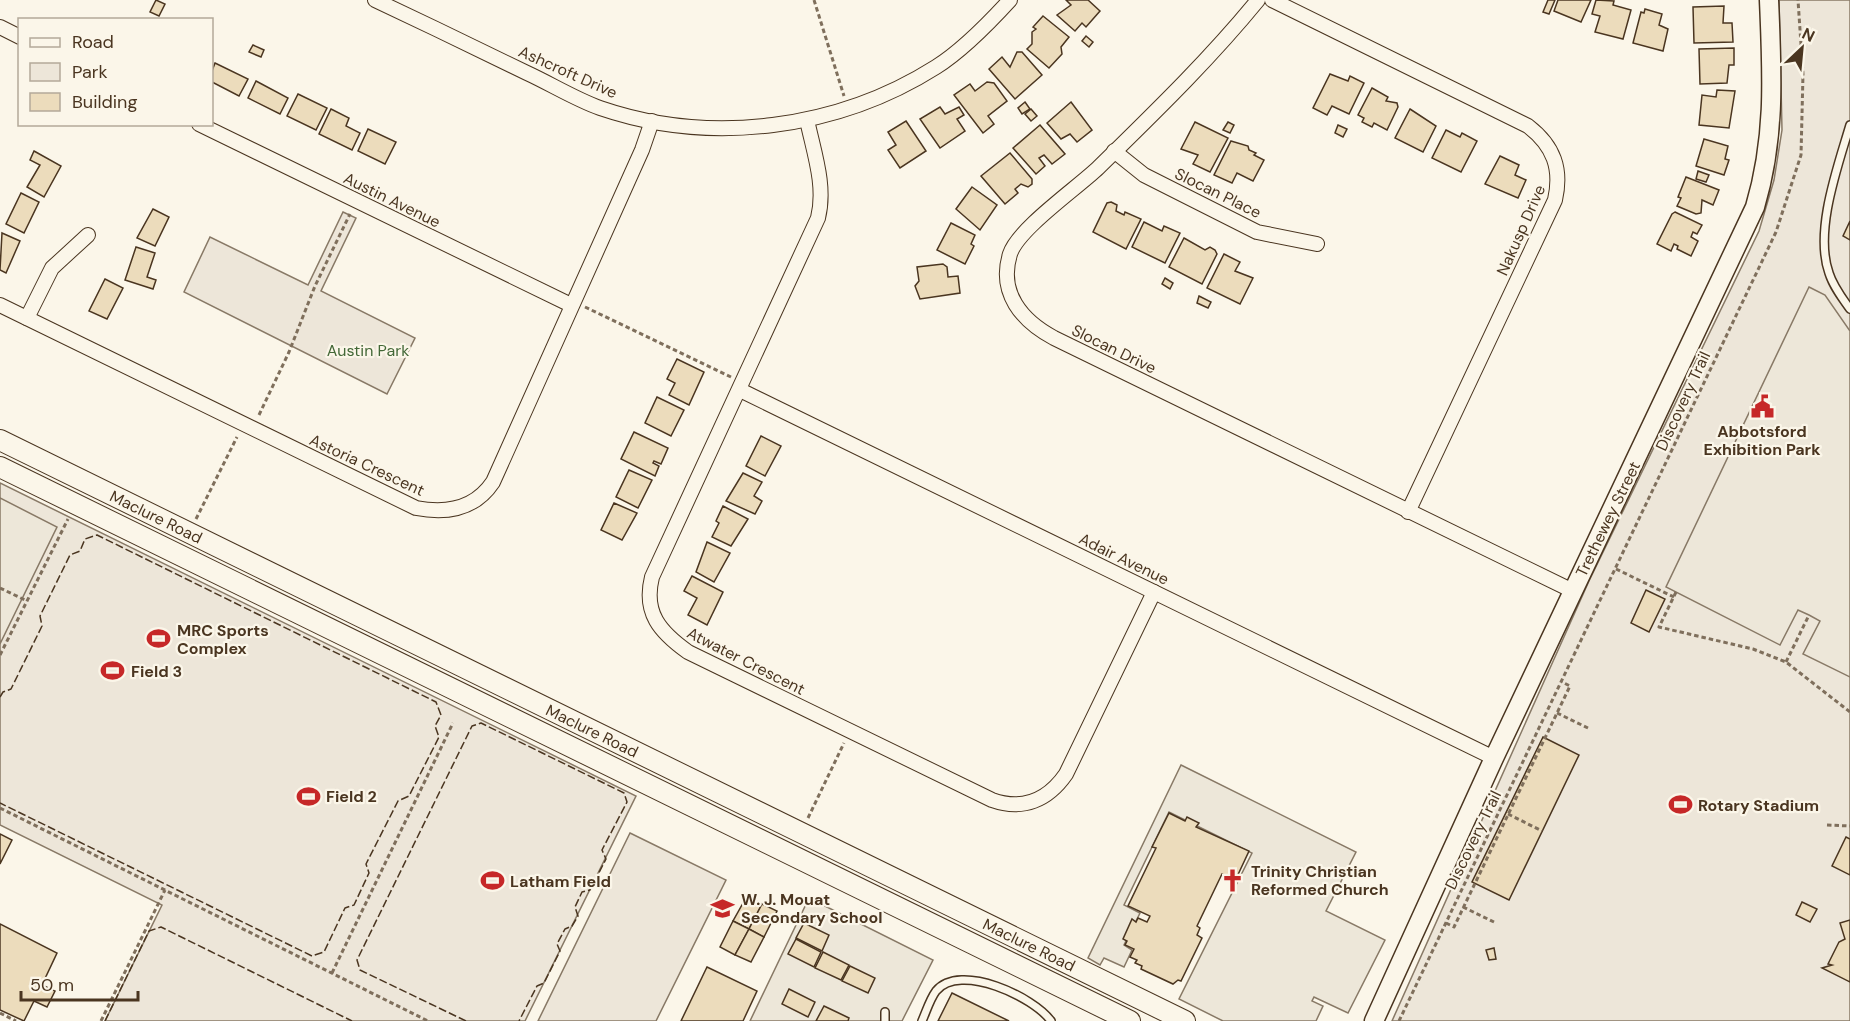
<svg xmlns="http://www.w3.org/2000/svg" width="1850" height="1021" font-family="'DM Sans',sans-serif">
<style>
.green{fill:#ede6d9;stroke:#887966;stroke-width:1.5}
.parking{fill:#ede7d9;stroke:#887966;stroke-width:1.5}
.building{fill:#ecdcbc;stroke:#4a3520;stroke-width:1.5}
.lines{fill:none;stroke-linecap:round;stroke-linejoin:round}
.service-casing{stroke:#4a3520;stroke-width:10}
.minor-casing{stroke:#4a3520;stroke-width:16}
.tertiary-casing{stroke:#4a3520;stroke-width:21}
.secondary-casing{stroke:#4a3520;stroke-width:22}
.path{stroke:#7f6f5c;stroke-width:3;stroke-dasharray:4.5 3;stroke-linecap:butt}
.service{stroke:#fbf6e9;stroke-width:7}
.minor{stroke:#fbf6e9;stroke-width:14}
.tertiary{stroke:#fbf6e9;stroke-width:18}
.secondary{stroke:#fbf6e9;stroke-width:20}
.fence{stroke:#4a3520;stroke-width:1.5;stroke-dasharray:8 3;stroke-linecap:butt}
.labels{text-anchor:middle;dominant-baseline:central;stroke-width:4.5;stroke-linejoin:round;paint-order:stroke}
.street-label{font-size:16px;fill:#4a3520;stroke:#fbf6e9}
.park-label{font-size:16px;fill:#436837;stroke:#fbf6e9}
.poi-label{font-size:16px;font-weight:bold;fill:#4a3520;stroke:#fbf6e9;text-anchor:start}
</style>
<rect width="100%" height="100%" fill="#fbf6e9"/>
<g class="green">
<polygon points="1779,0 1850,0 1850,1021 1392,1021 1589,581 1759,231 1774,180 1782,130"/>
<polygon points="343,212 356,218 321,291 415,338 387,394 184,292 210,237 308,285"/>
<polygon points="0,483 636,796 525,1021 105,1021 162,905 0,825"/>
<polygon points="630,833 726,880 656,1021 538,1021"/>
</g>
<g class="parking">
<polygon points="1809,287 1825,295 1850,331 1850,677 1803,654 1820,621 1809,615 1798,610 1780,645 1666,587"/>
<polygon points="0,498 57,527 0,644"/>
<polygon points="1181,765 1356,852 1326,911 1385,940 1348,1013 1314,997 1312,1001 1323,1006 1316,1021 1223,1021 1179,999 1252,853 1169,812 1124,905 1140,913 1124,945 1132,950 1124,967 1104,958 1100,965 1088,958"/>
<polygon points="809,898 933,960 902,1021 750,1021"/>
</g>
<g class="building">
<polygon points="156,0 165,4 159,16 150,12"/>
<polygon points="1066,0 1088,0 1100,11 1086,27 1082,23 1075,31 1057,15 1071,5"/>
<polygon points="1548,0 1555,0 1549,14 1543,12"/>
<polygon points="1558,0 1591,0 1581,22 1554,11"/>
<polygon points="1596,0 1614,1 1613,5 1631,10 1623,39 1595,32 1600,16 1592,14"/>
<polygon points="1724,6 1723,23 1732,23 1733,42 1694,43 1693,7"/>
<polygon points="1645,9 1662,14 1659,25 1668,29 1663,51 1633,43 1641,12 1644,13"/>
<polygon points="1043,16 1069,37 1061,47 1062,54 1049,68 1027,49 1032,44 1032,32 1036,29 1033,27"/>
<polygon points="1086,36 1093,42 1089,47 1082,41"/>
<polygon points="253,45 264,50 261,57 249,52"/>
<polygon points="1734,48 1734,65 1729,65 1727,83 1700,84 1699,49"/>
<polygon points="1017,52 1022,52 1042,75 1015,99 989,69 1002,57 1010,67"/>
<polygon points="215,63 248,79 239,96 212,82 212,71"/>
<polygon points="1330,74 1348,81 1350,76 1364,83 1349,114 1332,106 1327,115 1313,108"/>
<polygon points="256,81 288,98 280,114 248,98"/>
<polygon points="987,82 994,83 1007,101 988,116 994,124 983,133 954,95 970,84 975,91"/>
<polygon points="1372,88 1388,97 1386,101 1397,103 1398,107 1387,130 1374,123 1372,127 1362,122 1364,118 1358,115"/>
<polygon points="1717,90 1735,91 1729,128 1699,125 1702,95 1716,97"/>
<polygon points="298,94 327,108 316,130 287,116"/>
<polygon points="1025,102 1030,109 1022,114 1018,108"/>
<polygon points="1071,102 1092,130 1077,142 1070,134 1061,139 1047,123"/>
<polygon points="940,107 945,114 959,107 964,115 957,119 965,131 940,148 920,119"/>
<polygon points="331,109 349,118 346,126 360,133 352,150 319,134"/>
<polygon points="1031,109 1037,116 1031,121 1025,114"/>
<polygon points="1410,109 1436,126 1423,152 1395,138"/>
<polygon points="906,121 926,151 900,168 888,150 896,145 888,132"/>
<polygon points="1195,122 1228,138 1210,172 1193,164 1198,155 1181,149"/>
<polygon points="1228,122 1234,125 1230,133 1223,130"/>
<polygon points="1040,125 1065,154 1052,164 1044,155 1039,158 1045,166 1036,174 1013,148"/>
<polygon points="1338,125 1347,129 1343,137 1335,133"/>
<polygon points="368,129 396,142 385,164 358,151"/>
<polygon points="1446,130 1460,137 1462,133 1477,141 1461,172 1432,158"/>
<polygon points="1704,139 1728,146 1725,159 1729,160 1724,175 1696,166"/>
<polygon points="1231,141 1248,146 1249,150 1256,153 1254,155 1264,160 1253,181 1237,173 1232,183 1214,175"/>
<polygon points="34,151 61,166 44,197 27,187 40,165 30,160"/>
<polygon points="1010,153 1032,179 1032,184 1028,187 1021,184 1015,189 1018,193 1005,204 981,176"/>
<polygon points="1500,156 1519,165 1515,175 1526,180 1518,198 1485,184"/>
<polygon points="1698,171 1709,175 1706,182 1696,179"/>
<polygon points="1686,177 1719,190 1713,205 1702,200 1701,213 1696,214 1677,206 1681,198 1678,197"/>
<polygon points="972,187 997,205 980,230 956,209"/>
<polygon points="21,193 39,202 24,233 6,224"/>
<polygon points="1111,202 1117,205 1116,211 1124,215 1125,212 1141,219 1126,249 1093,232 1107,203"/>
<polygon points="153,209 169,217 155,246 137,238"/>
<polygon points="1675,212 1702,225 1697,234 1693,232 1691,237 1698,241 1691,256 1677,249 1678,246 1674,244 1671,251 1657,244 1672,214"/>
<polygon points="1850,221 1850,240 1843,236"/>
<polygon points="1144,222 1162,231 1164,226 1180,233 1165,263 1132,247"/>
<polygon points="951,223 975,235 971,244 974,246 965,264 937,250"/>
<polygon points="2,233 20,241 6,273 0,270"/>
<polygon points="1184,238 1205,250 1210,247 1215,250 1217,254 1202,284 1169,267"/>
<polygon points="136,247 155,253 147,277 156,280 153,289 125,280"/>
<polygon points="1224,254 1240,262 1235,271 1253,278 1240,304 1207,288"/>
<polygon points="943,264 947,267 948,277 958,276 960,293 920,299 915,286 919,281 917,267"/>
<polygon points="1165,278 1173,283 1170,289 1162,284"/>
<polygon points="105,279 123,288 107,319 89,311"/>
<polygon points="1199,296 1211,302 1208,308 1197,303"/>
<polygon points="677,359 704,372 689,405 669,395 675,383 667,379"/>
<polygon points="657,397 684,410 671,436 645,423"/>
<polygon points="634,432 668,448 661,464 654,461 653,463 659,466 655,476 621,459"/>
<polygon points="761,436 781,446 765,476 746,466"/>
<polygon points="629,470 652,480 638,508 616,497"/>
<polygon points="743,473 762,482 754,496 762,501 755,514 726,501"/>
<polygon points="614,503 637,513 622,540 601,530"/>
<polygon points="723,506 748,519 731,546 712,537 719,523 716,521"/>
<polygon points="707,542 730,553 714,582 696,572"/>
<polygon points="692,576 723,592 707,625 688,615 697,598 684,591"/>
<polygon points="1646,590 1665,599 1649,632 1631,623"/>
<polygon points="1543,737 1579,755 1509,900 1472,882"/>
<polygon points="1169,813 1185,821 1187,817 1199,823 1196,827 1249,851 1235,881 1222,874 1197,926 1200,928 1197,935 1202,938 1181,981 1178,980 1173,984 1141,969 1142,966 1135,963 1137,960 1130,957 1134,949 1125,945 1127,941 1123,939 1132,919 1136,922 1138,918 1147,922 1150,916 1128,906 1156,848 1152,847"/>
<polygon points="0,834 12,840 0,864"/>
<polygon points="1846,837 1850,839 1850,875 1832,866"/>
<polygon points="747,896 762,904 749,929 733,921"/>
<polygon points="1802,902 1817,909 1810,922 1796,915"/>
<polygon points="762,904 777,911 764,937 749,929"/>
<polygon points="1850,920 1850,982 1822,968 1832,965 1828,964 1839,942 1845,939 1840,923"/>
<polygon points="733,921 749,929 735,955 720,947"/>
<polygon points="804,923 829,935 822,951 796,938"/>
<polygon points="0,924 57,953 42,985 55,991 47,1007 34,1001 24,1021 0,1010"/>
<polygon points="749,929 764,937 751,962 735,955"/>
<polygon points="796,939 821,952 814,967 788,954"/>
<polygon points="1494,948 1496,959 1489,960 1486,950"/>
<polygon points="823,952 849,965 841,980 815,968"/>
<polygon points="850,966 875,978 868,993 842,981"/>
<polygon points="707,967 757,991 743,1021 681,1021"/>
<polygon points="789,989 815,1002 808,1017 782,1004"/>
<polygon points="952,993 1009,1021 938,1021"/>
<polygon points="824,1006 849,1018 848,1021 816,1021"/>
</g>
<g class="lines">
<defs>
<g id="service">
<path d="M 1850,125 C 1838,166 1814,231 1829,273 C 1833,286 1842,298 1850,309"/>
<polyline points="885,1012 885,1021"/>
<path d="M 922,1021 C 926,1012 930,999 936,991 C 960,962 1034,997 1051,1021"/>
</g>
<g id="minor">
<path d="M 375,0 C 426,24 476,48 527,73 C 551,84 575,99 600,108 C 711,146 838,129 936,67 C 963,50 989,23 1010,0"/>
<path d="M 1258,0 C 1209,60 1153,114 1098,168 C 1077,188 1018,229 1010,254 C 998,293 1022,321 1054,338 L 1573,591"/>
<path d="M 1272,0 L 1528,126 C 1554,146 1562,169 1555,200 L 1408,512"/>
<polyline points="0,27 20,37"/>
<path d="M 807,120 C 814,153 826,186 818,218 L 652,577 C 643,613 660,632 688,652 L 992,800 C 1023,811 1048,800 1066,774 L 1154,592"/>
<polyline points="199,124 571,305"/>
<polyline points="1114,151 1144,175 1257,232 1317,244"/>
<path d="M 0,305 L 416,508 C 447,514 475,509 493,482 L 642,150 L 652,121"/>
<polyline points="27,318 52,268 88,235"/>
<polyline points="740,390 1494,758"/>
</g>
<path id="tertiary" d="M 1374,1021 L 1494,758 L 1755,207 C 1776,136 1772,73 1769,0"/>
<g id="secondary">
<polyline points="0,440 1185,1021"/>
<polyline points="0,467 1130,1021"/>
</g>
</defs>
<use href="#service" class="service-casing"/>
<use href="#minor" class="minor-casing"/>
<use href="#tertiary" class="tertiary-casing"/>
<use href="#secondary" class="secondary-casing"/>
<g class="path">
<polyline points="814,0 844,96"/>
<polyline points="585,307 731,377"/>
<polyline points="259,415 289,352 315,286 350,214"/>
<polyline points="196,519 237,437"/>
<polyline points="1616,569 1674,597"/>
<polyline points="0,588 27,601"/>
<polyline points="1676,592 1659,627 1753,649 1786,662 1850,712"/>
<polyline points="0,655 68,519"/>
<polyline points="1786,662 1809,615"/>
<polyline points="1557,713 1588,728"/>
<polyline points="0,808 428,1021"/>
<polyline points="1508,814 1542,831"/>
<polyline points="808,818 844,743"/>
<polyline points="1827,825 1850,826"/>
<polyline points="1463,907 1494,922"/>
<polyline points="1446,923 1454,927 1570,686 1562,682"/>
<polyline points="332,973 453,723"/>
<polyline points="0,1013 16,1021"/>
<polyline points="101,1021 165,890"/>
<polyline points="1399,1021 1776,232 1801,155 1803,74 1798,0"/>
</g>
<use href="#service" class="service"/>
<use href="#minor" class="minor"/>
<use href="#tertiary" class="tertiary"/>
<use href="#secondary" class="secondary"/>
<g class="fence">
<polyline points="0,697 3,692 11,689 42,626 40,616 70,555 80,551 85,539 97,535 436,702 441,715 435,726 439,737 409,796 398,801 366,864 369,873 354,905 345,908 324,952 312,956 0,803"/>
<polyline points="105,1021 149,931 161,927 352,1021"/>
<polyline points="466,1021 360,970 357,960 472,726 481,723 624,793 627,802 602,850 606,859 590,890 582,892 575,907 578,916 572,926 565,929 557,944 560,951 544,983 537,986 519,1021"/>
</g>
</g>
<defs>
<symbol id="civic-bare" viewBox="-9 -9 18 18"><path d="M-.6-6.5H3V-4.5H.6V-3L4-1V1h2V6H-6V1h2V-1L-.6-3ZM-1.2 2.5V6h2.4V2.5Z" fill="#c62828" stroke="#fbf6e9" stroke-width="2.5" paint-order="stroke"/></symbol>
<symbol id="stadium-bare" viewBox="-9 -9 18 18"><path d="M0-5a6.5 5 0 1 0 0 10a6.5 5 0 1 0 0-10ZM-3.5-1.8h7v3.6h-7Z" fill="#c62828" stroke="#fbf6e9" stroke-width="2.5" paint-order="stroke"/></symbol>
<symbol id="church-bare" viewBox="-9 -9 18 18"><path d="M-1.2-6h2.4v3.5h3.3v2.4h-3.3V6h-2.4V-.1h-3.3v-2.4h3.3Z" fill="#c62828" stroke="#fbf6e9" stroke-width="2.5" paint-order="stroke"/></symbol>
<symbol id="school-bare" viewBox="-9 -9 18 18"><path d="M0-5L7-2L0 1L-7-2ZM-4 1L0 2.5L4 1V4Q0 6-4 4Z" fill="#c62828" stroke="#fbf6e9" stroke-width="2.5" paint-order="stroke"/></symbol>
</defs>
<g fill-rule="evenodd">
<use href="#civic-bare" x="1746" y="390" width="33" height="33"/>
<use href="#stadium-bare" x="142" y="622" width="33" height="33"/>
<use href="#stadium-bare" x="96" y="654" width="33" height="33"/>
<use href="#stadium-bare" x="292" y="780" width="33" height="33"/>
<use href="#stadium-bare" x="1664" y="788" width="33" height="33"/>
<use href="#church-bare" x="1216" y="864" width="33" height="33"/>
<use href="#stadium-bare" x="476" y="864" width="33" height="33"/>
<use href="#school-bare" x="706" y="892" width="33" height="33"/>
</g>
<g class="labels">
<g class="street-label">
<text transform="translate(568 72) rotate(24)">Ashcroft Drive</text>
<text transform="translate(1218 193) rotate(26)">Slocan Place</text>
<text transform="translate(392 200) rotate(26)">Austin Avenue</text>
<text transform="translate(1521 230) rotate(-66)">Nakusp Drive</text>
<text transform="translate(1114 349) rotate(26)">Slocan Drive</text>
<text transform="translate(1683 401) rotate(-65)">Discovery Trail</text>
<text transform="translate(367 465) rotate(25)">Astoria Crescent</text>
<text transform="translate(156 517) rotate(26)">Maclure Road</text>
<text transform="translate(1608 519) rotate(-64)">Trethewey Street</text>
<text transform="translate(1124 559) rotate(26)">Adair Avenue</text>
<text transform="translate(746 661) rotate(27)">Atwater Crescent</text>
<text transform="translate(592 731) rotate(26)">Maclure Road</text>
<text transform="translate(1473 840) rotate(-64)">Discovery Trail</text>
<text transform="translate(1029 945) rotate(26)">Maclure Road</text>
</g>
<g class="park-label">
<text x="368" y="350">Austin Park</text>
</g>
<g class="poi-label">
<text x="1762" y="431" text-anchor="middle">Abbotsford<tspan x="1762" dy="18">Exhibition Park</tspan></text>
<text x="177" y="630">MRC Sports<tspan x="177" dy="18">Complex</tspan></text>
<text x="131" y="671">Field 3</text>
<text x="326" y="796">Field 2</text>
<text x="1698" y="805">Rotary Stadium</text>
<text x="1251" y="871">Trinity Christian<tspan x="1251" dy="18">Reformed Church</tspan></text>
<text x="510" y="881">Latham Field</text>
<text x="741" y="899">W. J. Mouat<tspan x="741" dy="18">Secondary School</tspan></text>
</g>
</g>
<rect x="18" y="18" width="195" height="108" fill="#fbf6e9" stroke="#b4a999" stroke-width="1.5"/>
<rect x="30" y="38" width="30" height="9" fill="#fbf6e9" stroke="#b4a999" stroke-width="1.5"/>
<text x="72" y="48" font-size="18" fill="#4a3520">Road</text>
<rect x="30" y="63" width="30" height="18" fill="#ede6d9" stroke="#b4a999" stroke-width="1.5"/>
<text x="72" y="78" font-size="18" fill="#4a3520">Park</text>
<rect x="30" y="93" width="30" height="18" fill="#ecdcbc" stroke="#b4a999" stroke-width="1.5"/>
<text x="72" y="108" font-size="18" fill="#4a3520">Building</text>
<g transform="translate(1802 48) rotate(26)" stroke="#fbf6e9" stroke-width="4.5" paint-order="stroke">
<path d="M0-4.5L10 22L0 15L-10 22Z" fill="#4a3520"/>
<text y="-9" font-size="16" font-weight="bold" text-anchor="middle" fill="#4a3520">N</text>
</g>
<path d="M21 991v9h117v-9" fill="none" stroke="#4a3520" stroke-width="3"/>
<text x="30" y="991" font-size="18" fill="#4a3520" stroke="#fbf6e9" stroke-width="4.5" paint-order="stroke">50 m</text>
</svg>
